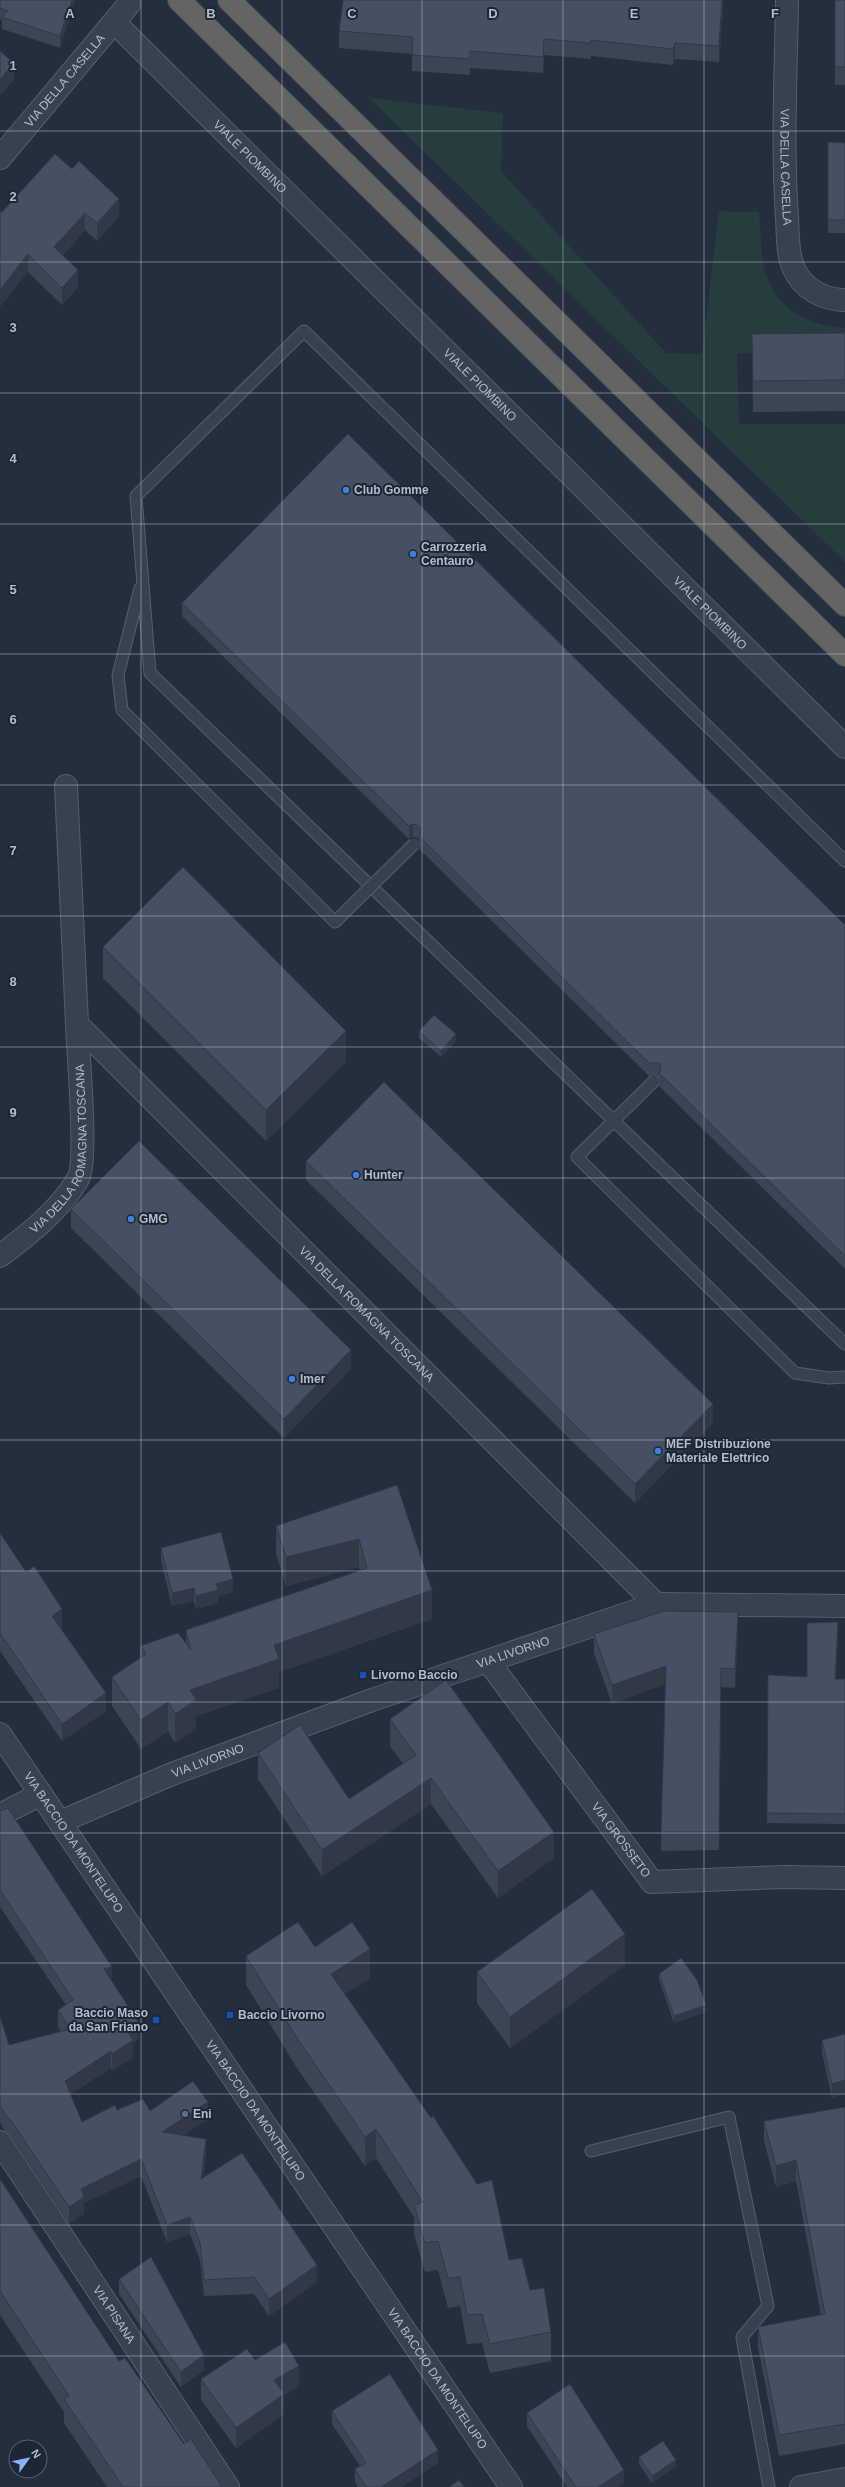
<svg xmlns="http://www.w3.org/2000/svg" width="845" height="2487" font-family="Arial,sans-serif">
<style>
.green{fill:#263c3f}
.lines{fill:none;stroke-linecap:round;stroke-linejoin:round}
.service-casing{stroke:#565f6c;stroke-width:13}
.minor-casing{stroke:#565f6c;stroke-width:24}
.tertiary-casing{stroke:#565f6c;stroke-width:24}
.trunk-casing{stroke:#434c59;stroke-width:24}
.service{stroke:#38414e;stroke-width:11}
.minor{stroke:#38414e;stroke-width:22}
.tertiary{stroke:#38414e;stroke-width:22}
.trunk{stroke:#656462;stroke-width:22}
.service-bridge-casing{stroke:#565f6c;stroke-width:13;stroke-linecap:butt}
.service-bridge{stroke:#38414e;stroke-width:11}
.wall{fill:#3b4654}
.shaded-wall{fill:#303945}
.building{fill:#455162;stroke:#303945}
.grid{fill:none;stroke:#b4bcc9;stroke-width:1;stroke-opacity:0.55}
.shop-dot{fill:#3f7fe0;stroke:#1d2633;stroke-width:1.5}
.transit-dot{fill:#1a4fb4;stroke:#1d2633;stroke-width:1.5}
.service-dot{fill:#5c6f8a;stroke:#1d2633;stroke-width:1.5}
.labels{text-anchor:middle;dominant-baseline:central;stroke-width:4;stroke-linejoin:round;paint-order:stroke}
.street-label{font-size:12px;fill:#b4bcc9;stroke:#1d2633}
.poi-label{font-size:12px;font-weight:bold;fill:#b4bcc9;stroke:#1d2633;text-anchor:start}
.grid-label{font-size:13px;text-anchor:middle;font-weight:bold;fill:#b4bcc9;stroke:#1d2633;stroke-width:4;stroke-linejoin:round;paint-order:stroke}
</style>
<rect width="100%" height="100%" fill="#242f3e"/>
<path class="green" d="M 369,98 L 503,113 L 501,171 L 666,353 L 702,354 L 719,211 L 759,212 C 761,230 760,249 764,267 C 773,307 807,326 845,328 L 845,353 L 737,353 L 739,424 L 845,424 L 845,562 Z"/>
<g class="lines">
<defs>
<g id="service">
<polyline points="122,710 118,675 140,588"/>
<polyline points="845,861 304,331 136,496 150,673 845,1344"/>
<polyline points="654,1081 577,1157 795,1373 829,1378 845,1377"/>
<polyline points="591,2151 729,2117 768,2306 742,2337 769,2487"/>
</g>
<g id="minor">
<path id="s1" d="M 787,0 C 786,72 782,146 787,218 C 788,234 787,254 794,269 C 803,289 824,300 845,300"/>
<path id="s2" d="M 115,23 L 845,747"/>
<path id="s3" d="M 0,158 L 129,4"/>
<path id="s4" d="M 66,786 L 77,1024 L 656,1604"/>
<path id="s5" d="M 0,1256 C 28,1235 60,1210 78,1179 C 88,1162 78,1051 77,1024"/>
<path id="s6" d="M 488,1661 L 652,1882 L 785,1877 L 845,1878"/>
<polyline points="0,1815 41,1794"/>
<path id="s7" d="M 0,2142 L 228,2487"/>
<polyline points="801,2487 845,2479"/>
</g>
<g id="tertiary">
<path id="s8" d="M 0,1734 L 511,2487"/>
<path id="s9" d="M 60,1822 L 172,1774 L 372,1700 L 656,1604 L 845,1606"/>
</g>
<g id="trunk">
<polyline points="179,0 845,655"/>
<polyline points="229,0 845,605"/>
</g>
</defs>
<use href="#service" class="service-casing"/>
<use href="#minor" class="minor-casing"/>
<use href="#tertiary" class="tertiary-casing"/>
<use href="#trunk" class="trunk-casing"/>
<use href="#service" class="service"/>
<use href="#minor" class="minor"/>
<use href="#tertiary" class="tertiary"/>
<use href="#trunk" class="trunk"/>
<defs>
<polyline id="service-bridge" points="122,710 335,922 414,844"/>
</defs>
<use href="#service-bridge" class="service-bridge-casing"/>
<use href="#service-bridge" class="service-bridge"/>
</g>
<g class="wall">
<polygon points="0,0 75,0 60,48 2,29 2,20 0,19"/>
<polygon points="723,0 723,10 719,62 675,59 673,65 591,56 591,59 544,55 543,73 470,68 470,75 412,71 412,54 339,48 339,31"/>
<rect x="835" y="0" width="10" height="85"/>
<polygon points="828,142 845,143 845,233 828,233"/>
<polygon points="72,169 119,216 97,241 85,230 63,255 78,287 62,305 28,272 2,212"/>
<polygon points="845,333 845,411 753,412 752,334"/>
<polygon points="182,603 845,925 845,1269 659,1086 659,1076 649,1076 419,849 419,839 413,837 409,839 182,616"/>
<polygon points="103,947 346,1062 266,1141 103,978"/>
<polygon points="419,1031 456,1041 441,1057 419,1038"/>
<polygon points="306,1161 713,1423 635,1503 306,1180"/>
<polygon points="71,1209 351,1369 284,1438 71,1228"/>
<polygon points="397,1485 432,1619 279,1672 279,1688 196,1716 196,1729 175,1743 168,1731 141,1749 112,1706 112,1677 140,1658 140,1646 186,1643 186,1630 360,1571 359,1567 286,1586 276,1554 276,1526"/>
<polygon points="0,1533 62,1627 60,1628 106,1711 62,1741 0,1651"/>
<polygon points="161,1548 233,1592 218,1596 218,1603 196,1609 194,1601 172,1606 161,1561"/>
<polygon points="738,1631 735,1688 721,1687 719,1850 661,1851 665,1684 612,1704 594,1653 594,1634"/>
<polygon points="838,1632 836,1679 845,1679 845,1824 767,1823 768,1675 807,1677"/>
<polygon points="390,1719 554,1858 498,1898 431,1804 322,1876 258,1779 258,1753 349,1799 403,1764 390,1746"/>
<polygon points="0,1811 112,1982 139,2039 133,2043 133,2057 112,2071 111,2068 70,2094 82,2122 117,2110 150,2111 208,2119 183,2135 206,2155 203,2177 317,2282 269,2316 254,2294 204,2296 200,2260 190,2234 167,2242 141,2176 84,2203 84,2213 69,2224 10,2135 5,2131 0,2122 0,2016 9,2045 61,2031 58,2027 58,2010 66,2005 0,1907"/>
<polygon points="315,1947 370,1978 345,1994 509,2260 530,2290 551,2332 551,2361 490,2373 482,2343 467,2344 460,2306 448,2308 438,2270 425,2272 414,2234 414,2217 376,2158 365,2166 297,2068 246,1985 246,1956"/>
<polygon points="625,1965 510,2048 477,2003 477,1972"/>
<polygon points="659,1974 706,2012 674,2023 659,1980"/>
<polygon points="845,2034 832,2098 822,2053 822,2040"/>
<polygon points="845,2107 845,2444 779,2456 758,2347 758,2327 821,2315 796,2181 776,2187 764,2141 764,2121"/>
<polygon points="0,2179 119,2361 184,2444 222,2487 107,2487 64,2423 64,2412 0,2315"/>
<polygon points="119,2279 204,2370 181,2387 119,2294"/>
<polygon points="255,2360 299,2386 284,2395 284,2414 236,2448 201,2400 201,2379"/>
<polygon points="332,2411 438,2463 401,2487 358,2487 355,2482 355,2469 360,2466 332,2424"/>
<polygon points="527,2413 624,2483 618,2487 567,2487 527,2426"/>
<polygon points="639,2457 676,2466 652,2483 639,2464"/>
</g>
<g class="shaded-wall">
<polygon points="72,0 75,0 60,48 60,36"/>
<polygon points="722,0 723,10 719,62 719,46"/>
<polygon points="544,39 544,55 543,73 543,57"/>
<polygon points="675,43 675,59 673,65 673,49"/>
<polygon points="14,63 14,80 0,96 0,80"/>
<polygon points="119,199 119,216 97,241 97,223"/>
<polygon points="85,213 85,230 54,264 54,247"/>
<polygon points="28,254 28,272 0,307 0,290"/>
<polygon points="78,270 78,287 62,305 62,288"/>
<polygon points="413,824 413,837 409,839 409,826"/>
<polygon points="346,1031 346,1062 266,1141 266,1110"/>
<polygon points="456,1034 456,1041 441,1057 441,1051"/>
<polygon points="351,1350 351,1369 284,1438 284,1419"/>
<polygon points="713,1404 713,1423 635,1503 635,1484"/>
<polygon points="359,1539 359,1567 286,1586 286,1557"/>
<polygon points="233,1579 233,1592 218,1596 218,1603 196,1609 196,1596 216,1584"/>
<polygon points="194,1588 194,1601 172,1606 172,1593"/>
<polygon points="432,1590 432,1619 279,1672 279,1688 196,1716 196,1729 175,1743 175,1714 190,1690 274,1645"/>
<polygon points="62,1609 62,1627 52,1633 52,1616"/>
<polygon points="738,1612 738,1631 735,1688 735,1669"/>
<polygon points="838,1622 838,1632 835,1689 835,1679"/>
<polygon points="666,1666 666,1684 612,1704 612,1685"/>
<polygon points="106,1693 106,1711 62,1741 62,1724"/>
<polygon points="168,1702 168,1731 141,1749 141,1720"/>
<polygon points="431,1778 431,1804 322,1876 322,1850"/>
<polygon points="554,1832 554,1858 498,1898 498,1871"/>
<polygon points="625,1934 625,1965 510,2048 510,2017"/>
<polygon points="370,1949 370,1978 331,2003 331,1974"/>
<polygon points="112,1967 112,1983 104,1969"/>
<polygon points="706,2005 706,2012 674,2023 674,2016"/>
<polygon points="139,2023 139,2039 133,2043 133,2057 112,2071 112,2054 127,2031"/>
<polygon points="111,2051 111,2068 65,2098 65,2081"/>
<polygon points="845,2080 845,2093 832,2098 832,2084"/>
<polygon points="208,2102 208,2119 162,2149 162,2132"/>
<polygon points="376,2129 376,2158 365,2166 365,2137"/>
<polygon points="206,2139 206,2155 201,2196 201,2179"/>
<polygon points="141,2159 141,2176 84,2203 84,2213 69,2224 69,2207 81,2189"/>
<polygon points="796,2160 796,2181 776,2187 776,2166"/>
<polygon points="190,2217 190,2234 167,2242 167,2225"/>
<polygon points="317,2265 317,2282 269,2316 269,2299"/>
<polygon points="204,2355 204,2370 181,2387 181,2372"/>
<polygon points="299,2366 299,2386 284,2395 284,2414 236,2448 236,2428 274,2380"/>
<polygon points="438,2450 438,2463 401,2487 381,2487"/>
<polygon points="676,2460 676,2466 652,2483 652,2476"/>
<polygon points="624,2470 624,2483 618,2487 598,2487"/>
</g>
<g class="building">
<polygon points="0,0 72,0 60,36 2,17 8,11 0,8"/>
<polygon points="343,0 722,0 719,46 675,43 673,49 591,40 591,43 544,39 543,57 470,51 470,59 412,55 413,37 339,31"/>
<rect x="835" y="0" width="10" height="67"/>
<polygon points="0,51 14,63 0,80"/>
<polygon points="828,142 845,143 845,220 828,220"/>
<polygon points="55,154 72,169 79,161 119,199 97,223 85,213 54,247 78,270 62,288 28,254 0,290 0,211 2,212"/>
<polygon points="845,333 845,380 753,381 752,334"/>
<polygon points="348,434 845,925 845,1256 659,1073 661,1067 659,1063 649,1063 419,836 421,830 419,826 413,824 409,826 182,603"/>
<polygon points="183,867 346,1031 266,1110 103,947"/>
<polygon points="434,1015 456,1034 441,1051 419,1031"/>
<polygon points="384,1082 713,1404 635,1484 306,1161"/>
<polygon points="139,1141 351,1350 284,1419 71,1209"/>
<polygon points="397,1485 432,1590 274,1645 279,1659 190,1690 196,1700 175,1714 168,1702 141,1720 112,1677 146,1654 140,1646 178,1633 191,1650 186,1630 367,1568 359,1539 286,1557 276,1526"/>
<polygon points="221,1532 233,1579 216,1584 218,1590 196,1596 194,1588 172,1593 161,1548"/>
<polygon points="0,1533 26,1572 34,1566 62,1609 52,1616 106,1693 62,1724 0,1633"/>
<polygon points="664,1611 738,1612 735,1669 721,1668 719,1832 661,1832 666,1666 612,1685 594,1634"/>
<polygon points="838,1622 835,1679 845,1679 845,1814 767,1813 768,1675 807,1677 807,1623"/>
<polygon points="446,1680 554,1832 498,1871 431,1778 322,1850 258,1753 300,1725 349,1799 416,1755 390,1719"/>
<polygon points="8,1808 112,1967 104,1969 139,2023 127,2031 133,2040 112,2054 111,2051 65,2081 82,2122 115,2105 117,2110 143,2099 150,2111 193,2081 208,2102 162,2132 206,2139 201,2179 242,2153 317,2265 269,2299 254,2277 204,2280 200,2243 190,2217 167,2225 141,2159 81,2189 84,2197 69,2207 10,2119 5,2114 0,2106 0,2016 9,2045 70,2029 58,2010 73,2000 0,1890 0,1811"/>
<polygon points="592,1889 625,1934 510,2017 477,1972"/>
<polygon points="298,1922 315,1947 352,1922 370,1949 331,1974 431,2118 433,2116 477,2184 492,2180 509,2260 522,2258 530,2290 544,2288 551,2332 490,2344 482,2314 467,2315 460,2277 448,2278 438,2241 425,2243 414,2205 423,2202 376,2129 365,2137 297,2038 246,1956"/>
<polygon points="681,1958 697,1980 706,2005 674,2016 659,1974"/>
<polygon points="845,2034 845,2080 832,2084 822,2040"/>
<polygon points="845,2107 845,2424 779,2435 758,2327 825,2314 796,2160 776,2166 764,2121"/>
<polygon points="0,2179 119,2361 125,2358 184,2444 191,2439 222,2487 123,2487 64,2399 69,2396 0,2291"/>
<polygon points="151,2257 204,2355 181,2372 119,2279"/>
<polygon points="285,2342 299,2366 274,2380 284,2394 236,2428 201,2379 247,2349 255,2360"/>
<polygon points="390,2374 438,2450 381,2487 366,2487 355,2469 366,2463 332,2411"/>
<polygon points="570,2384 624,2470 598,2487 576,2487 527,2413"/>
<polygon points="663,2441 676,2460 652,2476 639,2457"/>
<polygon points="459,2480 464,2487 449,2487"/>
</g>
<path class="grid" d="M 141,0 L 141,2487M 282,0 L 282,2487M 422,0 L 422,2487M 563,0 L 563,2487M 704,0 L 704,2487M 0,131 L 845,131M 0,262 L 845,262M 0,393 L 845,393M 0,524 L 845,524M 0,654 L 845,654M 0,785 L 845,785M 0,916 L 845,916M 0,1047 L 845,1047M 0,1178 L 845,1178M 0,1309 L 845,1309M 0,1440 L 845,1440M 0,1571 L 845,1571M 0,1702 L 845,1702M 0,1833 L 845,1833M 0,1963 L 845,1963M 0,2094 L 845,2094M 0,2225 L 845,2225M 0,2356 L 845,2356"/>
<g class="shop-dot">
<circle cx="346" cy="490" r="4"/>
<circle cx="413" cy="554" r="4"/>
<circle cx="356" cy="1175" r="4"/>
<circle cx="131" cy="1219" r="4"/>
<circle cx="292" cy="1379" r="4"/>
<circle cx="658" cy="1451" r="4"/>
</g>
<g class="transit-dot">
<rect x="359" y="1671" width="8" height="8" rx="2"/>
<rect x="226" y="2011" width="8" height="8" rx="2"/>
<rect x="152" y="2016" width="8" height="8" rx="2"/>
</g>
<circle class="service-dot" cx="185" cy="2114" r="4"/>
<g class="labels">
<g class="street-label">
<text stroke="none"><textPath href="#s3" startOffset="101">VIA DELLA CASELLA</textPath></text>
<text stroke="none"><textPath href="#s2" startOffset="190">VIALE PIOMBINO</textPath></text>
<text stroke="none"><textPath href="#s1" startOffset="167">VIA DELLA CASELLA</textPath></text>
<text stroke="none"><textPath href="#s2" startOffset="514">VIALE PIOMBINO</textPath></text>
<text stroke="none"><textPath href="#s2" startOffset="838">VIALE PIOMBINO</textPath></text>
<text stroke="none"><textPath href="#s5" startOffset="133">VIA DELLA ROMAGNA TOSCANA</textPath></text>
<text stroke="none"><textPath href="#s4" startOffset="648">VIA DELLA ROMAGNA TOSCANA</textPath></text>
<text stroke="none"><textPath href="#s9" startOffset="484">VIA LIVORNO</textPath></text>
<text stroke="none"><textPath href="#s9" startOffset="160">VIA LIVORNO</textPath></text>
<text stroke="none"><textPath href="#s6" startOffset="223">VIA GROSSETO</textPath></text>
<text stroke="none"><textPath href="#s8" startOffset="131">VIA BACCIO DA MONTELUPO</textPath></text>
<text stroke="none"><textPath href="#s8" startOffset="455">VIA BACCIO DA MONTELUPO</textPath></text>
<text stroke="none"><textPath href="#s7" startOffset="207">VIA PISANA</textPath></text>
<text stroke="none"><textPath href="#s8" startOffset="779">VIA BACCIO DA MONTELUPO</textPath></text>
</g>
<g class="poi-label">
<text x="354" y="490">Club Gomme</text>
<text x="421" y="547">Carrozzeria<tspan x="421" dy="14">Centauro</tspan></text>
<text x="364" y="1175">Hunter</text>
<text x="139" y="1219">GMG</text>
<text x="300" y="1379">Imer</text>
<text x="666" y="1444">MEF Distribuzione<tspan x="666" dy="14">Materiale Elettrico</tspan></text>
<text x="371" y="1675">Livorno Baccio</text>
<text x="148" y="2013" text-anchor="end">Baccio Maso<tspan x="148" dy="14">da San Friano</tspan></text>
<text x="238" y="2015">Baccio Livorno</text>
<text x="193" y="2114">Eni</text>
</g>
</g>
<g class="grid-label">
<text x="70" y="18">A</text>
<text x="211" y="18">B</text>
<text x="352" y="18">C</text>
<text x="493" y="18">D</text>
<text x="634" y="18">E</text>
<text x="775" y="18">F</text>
<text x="13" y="70">1</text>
<text x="13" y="201">2</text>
<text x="13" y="332">3</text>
<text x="13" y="463">4</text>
<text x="13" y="594">5</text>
<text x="13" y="724">6</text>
<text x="13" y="855">7</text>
<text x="13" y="986">8</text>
<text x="13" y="1117">9</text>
</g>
<g transform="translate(28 2459) rotate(57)"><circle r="19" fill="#1d2633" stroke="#59626f"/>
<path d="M0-3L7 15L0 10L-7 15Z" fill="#8ab4f8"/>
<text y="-6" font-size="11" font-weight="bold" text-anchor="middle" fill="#b4bcc9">N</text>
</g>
</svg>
